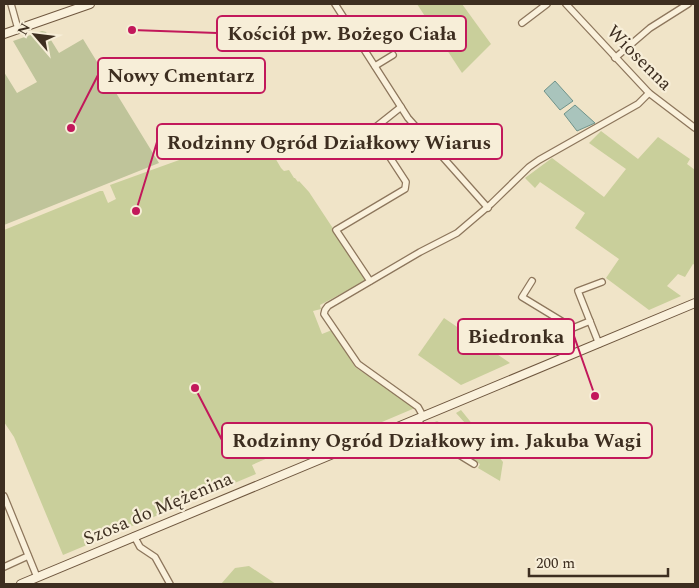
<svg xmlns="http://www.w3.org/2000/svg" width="699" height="588" font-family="Spectral,serif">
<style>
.green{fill:#c9cf9b}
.cemetery{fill:#bfc49a}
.water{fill:#a9c4bc;stroke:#6f938a}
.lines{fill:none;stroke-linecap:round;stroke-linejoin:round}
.street-casing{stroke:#8d765c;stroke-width:8}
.secondary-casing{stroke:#6f573f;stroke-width:10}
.street{stroke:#faf1dc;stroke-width:5.5}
.secondary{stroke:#faf1dc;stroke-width:8}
.labels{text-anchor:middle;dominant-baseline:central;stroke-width:4.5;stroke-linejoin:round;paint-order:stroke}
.street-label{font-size:19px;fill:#3d2e20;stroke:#f7eed8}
.leader{fill:none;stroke:#c2185b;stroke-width:2}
.callout-dot{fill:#c2185b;stroke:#f7eed8;stroke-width:2}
.callout{fill:#f7eed8;stroke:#c2185b;stroke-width:2}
.callout-label{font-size:20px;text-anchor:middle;font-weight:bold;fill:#3d2e20}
</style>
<rect width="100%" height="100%" fill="#f0e4c8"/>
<g class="green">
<polygon points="417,4 462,4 491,44 462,73"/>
<polygon points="262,130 268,141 267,144 281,168 284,171 289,170 294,178 295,178 298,182 299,181 309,192 367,280 320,305 321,309 313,311 322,334 332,330 355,367 415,408 297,458 293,447 252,465 256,474 63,555 14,437 4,422 4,230 100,191 103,191 108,203 116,199 110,185"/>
<polygon points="601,131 638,159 658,137 690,159 687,164 695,170 695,265 693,264 685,277 678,274 667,286 681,296 649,310 606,278 619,259 575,228 585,213 540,182 535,188 525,178 552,158 604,197 626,169 589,143"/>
<polygon points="444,318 510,363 461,385 418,355"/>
<polygon points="461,410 503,462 500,481 478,468 480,464 427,432 425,426 437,421 492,453 456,413"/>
<polygon points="249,566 276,584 221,584 235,568"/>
</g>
<polygon class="cemetery" points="42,31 46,32 59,53 83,39 159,163 4,225 4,72 17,93 37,82 13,41"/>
<g class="water">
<polygon points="555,81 573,101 560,110 544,91"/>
<polygon points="575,105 595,123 577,131 564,114"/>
</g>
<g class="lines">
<defs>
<g id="street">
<polyline points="11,4 18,29"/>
<polyline points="335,4 408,118 488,208"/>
<polyline points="566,4 649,93 695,128"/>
<polyline points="522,23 547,4"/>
<polyline points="615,58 650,28 688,4"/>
<polyline points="375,66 393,55"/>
<polyline points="370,281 336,230 405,189 406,182 372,130 401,107"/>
<polyline points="532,281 522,297 573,328 590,321"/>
<polyline points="599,344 578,291 602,282"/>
<polyline points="423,416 418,407 358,364 324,314 325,310 328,306 420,252 457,233 491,204 529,167 539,160 638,104 649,93"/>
<polyline points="418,418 425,434 474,464"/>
<polyline points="4,496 37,577"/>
<polyline points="134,536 140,547 155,557 170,584"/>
<polyline points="4,567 28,556"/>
</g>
<g id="secondary">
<polyline points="4,34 90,4"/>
<polyline points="21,584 695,303"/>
</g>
</defs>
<use href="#street" class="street-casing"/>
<use href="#secondary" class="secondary-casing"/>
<use href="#street" class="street"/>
<use href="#secondary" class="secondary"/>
</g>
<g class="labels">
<g class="street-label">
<text transform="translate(639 58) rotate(45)">Wiosenna</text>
<text transform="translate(158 509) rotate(-23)">Szosa do Mężenina</text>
</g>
</g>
<path class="leader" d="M132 30L217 33M71 128L98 75M136 211L157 142M595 396L574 336M195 388L222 440"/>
<g class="callout-dot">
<circle cx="132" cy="30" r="5"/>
<circle cx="71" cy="128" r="5"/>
<circle cx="136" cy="211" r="5"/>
<circle cx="595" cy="396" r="5"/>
<circle cx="195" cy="388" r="5"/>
</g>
<g class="callout">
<rect x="217" y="16" width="249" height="35" rx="5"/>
<rect x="98" y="58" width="167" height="35" rx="5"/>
<rect x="157" y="124" width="345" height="35" rx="5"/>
<rect x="458" y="319" width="116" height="35" rx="5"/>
<rect x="222" y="423" width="430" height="35" rx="5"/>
</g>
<g class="callout-label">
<text x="342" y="40">Kościół pw. Bożego Ciała</text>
<text x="181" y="82">Nowy Cmentarz</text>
<text x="329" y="149">Rodzinny Ogród Działkowy Wiarus</text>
<text x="516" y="343">Biedronka</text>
<text x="437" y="447">Rodzinny Ogród Działkowy im. Jakuba Wagi</text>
</g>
<rect width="699" height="588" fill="none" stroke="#3d2e20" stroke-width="10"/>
<g transform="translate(35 35) rotate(298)" stroke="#f7eed8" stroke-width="4" paint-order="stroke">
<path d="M0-4L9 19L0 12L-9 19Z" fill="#3d2e20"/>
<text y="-8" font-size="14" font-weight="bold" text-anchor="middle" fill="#3d2e20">N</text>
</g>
<path d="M529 568v8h139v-8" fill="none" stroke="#3d2e20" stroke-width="2.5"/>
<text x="536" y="568" font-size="15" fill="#3d2e20" stroke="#f7eed8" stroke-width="4" paint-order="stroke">200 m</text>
</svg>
